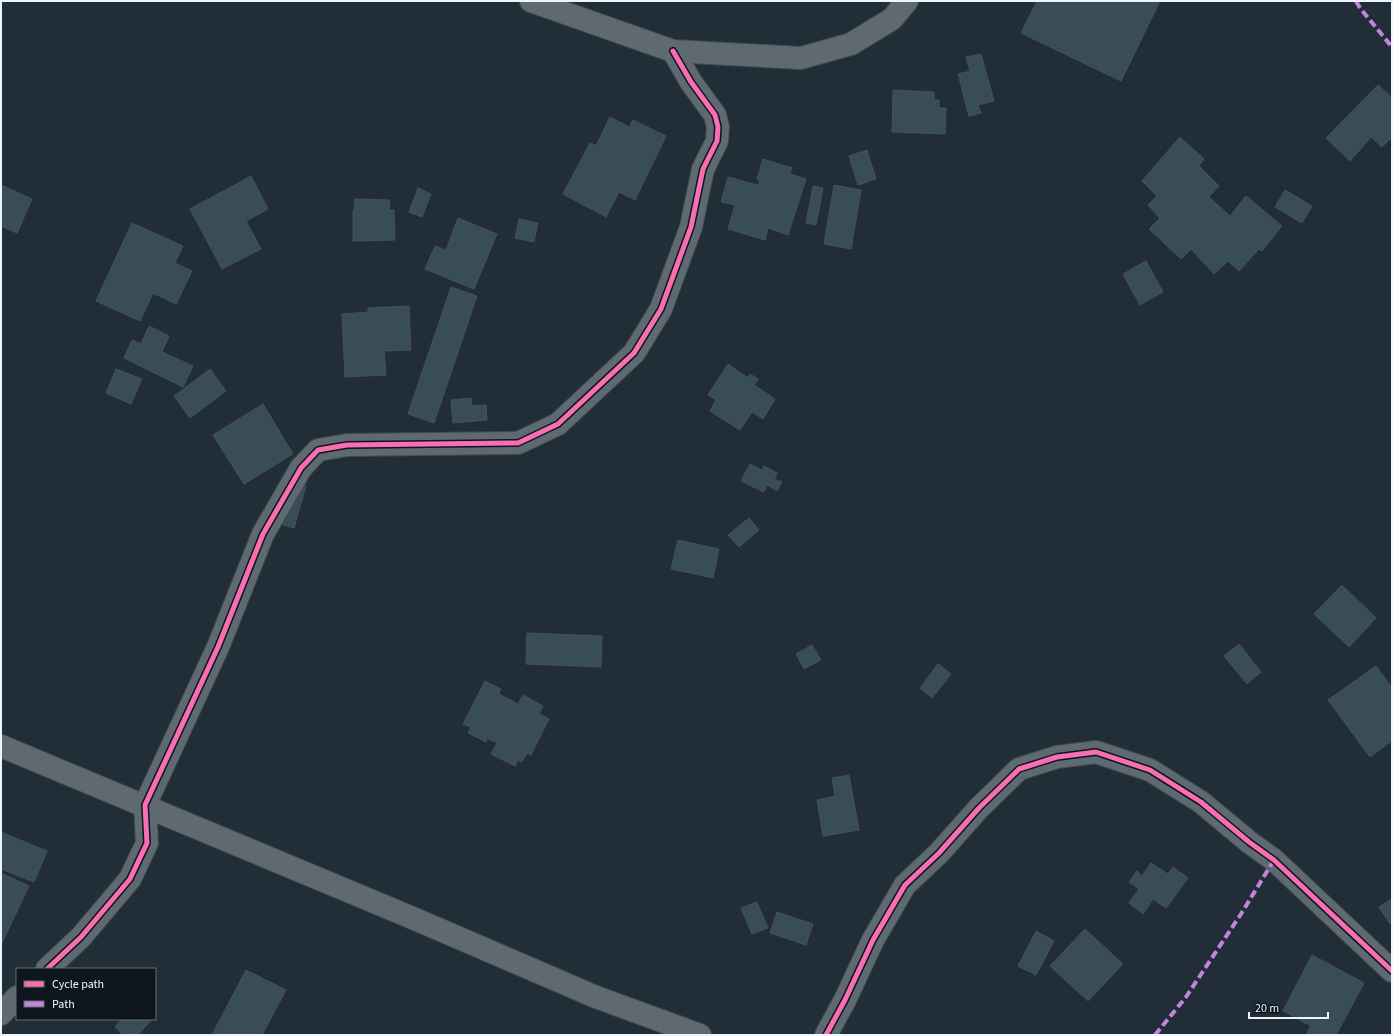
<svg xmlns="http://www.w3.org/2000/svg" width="1393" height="1036" font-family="'Source Sans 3',sans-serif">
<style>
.building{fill:#394d58;stroke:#465158}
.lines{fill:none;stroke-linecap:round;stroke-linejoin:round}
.minor-casing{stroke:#414b52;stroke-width:24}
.minor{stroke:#5f6970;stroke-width:22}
.quiet{stroke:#c483df;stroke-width:4;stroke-dasharray:8 4;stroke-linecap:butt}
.cycleway-casing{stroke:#0d161d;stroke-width:8}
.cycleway{stroke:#f96db3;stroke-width:5}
</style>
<rect width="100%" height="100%" fill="#212e37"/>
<g class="building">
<polygon points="1037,1 1160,1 1121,81 1021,33"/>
<polygon points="981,54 994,101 978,105 981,113 969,116 958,74 970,71 966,57"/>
<polygon points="1378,85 1392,98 1392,137 1382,147 1371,137 1350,161 1326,138"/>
<polygon points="893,90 934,92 934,100 939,100 939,108 946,108 945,134 892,132"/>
<polygon points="610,117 629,127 633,120 666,136 635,200 619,192 606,217 563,194 590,143 596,146"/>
<polygon points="1180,137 1204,159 1199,166 1219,186 1209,197 1230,216 1246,196 1282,226 1262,251 1259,249 1239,271 1228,261 1214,274 1191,249 1181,259 1149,229 1160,218 1148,205 1157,196 1142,181"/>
<polygon points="867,150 876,179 858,185 849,156"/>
<polygon points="763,159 792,168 790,174 806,179 788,235 768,228 765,240 728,229 735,205 721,202 728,177 758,185 758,187 760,180 757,179"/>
<polygon points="251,176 268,209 246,221 261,249 222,269 190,209"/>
<polygon points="1,185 32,199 17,233 1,226"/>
<polygon points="834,185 861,190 851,249 824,244"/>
<polygon points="813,186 823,188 816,225 806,223"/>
<polygon points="418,188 431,194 422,217 409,212"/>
<polygon points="1285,190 1312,206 1302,223 1275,207"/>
<polygon points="355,199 390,200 389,210 394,210 395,240 353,241 353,211 354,211"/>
<polygon points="458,218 497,234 474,289 425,269 435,246 446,250"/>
<polygon points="519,219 538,223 534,242 515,238"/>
<polygon points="132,223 183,246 175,263 192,271 176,304 153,293 140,321 96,301"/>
<polygon points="1146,261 1163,292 1140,305 1123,274"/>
<polygon points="451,287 477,296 434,423 408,414"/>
<polygon points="409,306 411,350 384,351 386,375 345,377 342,314 368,312 368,308"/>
<polygon points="149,326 169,336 162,352 193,366 183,387 124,358 132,340 141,344"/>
<polygon points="728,364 748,378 750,374 758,379 754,385 775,399 763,419 752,412 740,430 710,411 716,400 708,395"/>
<polygon points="116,369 142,379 131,404 106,393"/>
<polygon points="210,369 226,391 190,418 174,396"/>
<polygon points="471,398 472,406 486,405 487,420 453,423 451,400"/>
<polygon points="263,404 293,454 244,484 213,435"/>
<polygon points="750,464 762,470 764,466 777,473 774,479 782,482 777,491 767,485 764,492 741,481"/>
<polygon points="295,482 306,486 294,528 283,525"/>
<polygon points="749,518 759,530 739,547 728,535"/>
<polygon points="678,540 719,549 713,578 671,569"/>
<polygon points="1342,585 1376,618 1349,647 1314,614"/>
<polygon points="527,633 602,636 601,667 526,664"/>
<polygon points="1239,644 1261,672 1247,684 1224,656"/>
<polygon points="812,645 821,660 804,669 796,654"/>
<polygon points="938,664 951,674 932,698 920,688"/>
<polygon points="1376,666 1392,688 1392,741 1370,757 1328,700"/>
<polygon points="485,681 501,689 499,694 518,704 523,695 543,706 539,714 549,719 531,755 527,753 522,762 518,760 515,766 491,754 497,743 487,738 486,742 468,733 471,727 463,724"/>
<polygon points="849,775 859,830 823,836 817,800 835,796 832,778"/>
<polygon points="1,832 47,851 34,882 1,869"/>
<polygon points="1151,863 1168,874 1173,867 1188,878 1166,908 1153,899 1143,914 1129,903 1139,889 1129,882 1137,871 1142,876"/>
<polygon points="1,873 29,886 1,945"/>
<polygon points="1392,899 1392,922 1390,924 1379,907"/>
<polygon points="757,902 768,928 752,934 741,908"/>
<polygon points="777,912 813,924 806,945 770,933"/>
<polygon points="1085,929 1123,964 1088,1001 1050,966"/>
<polygon points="1036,931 1054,941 1036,975 1018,966"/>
<polygon points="1312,955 1364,983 1336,1035 1306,1035 1311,1026 1283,1011"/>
<polygon points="246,970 286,990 262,1035 212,1035"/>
<polygon points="122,1019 152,1019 138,1035 123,1035 115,1027"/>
</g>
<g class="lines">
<defs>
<g id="minor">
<polyline points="531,1 673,51 801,58 851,44 892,19 907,1"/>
<polyline points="1,746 415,919 596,997 700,1035"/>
<polyline points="47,969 81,937 130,879 147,843 145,805 218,647 263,534 301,468 318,450 347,445 518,443 558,424 634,353 661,309 691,227 703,169 717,141 718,127 715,115 691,82 673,51"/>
<polyline points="1,1014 17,997"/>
<polyline points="826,1035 845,1000 873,940 905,885 939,853 979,808 1019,769 1057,757 1096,752 1150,770 1201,802 1249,842 1274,860 1392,971"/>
</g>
</defs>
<use href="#minor" class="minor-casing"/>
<use href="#minor" class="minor"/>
<g class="quiet">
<polyline points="1356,1 1360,8 1392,47"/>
<polyline points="1155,1035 1186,997 1241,914 1274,860"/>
</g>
<defs>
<g id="cycleway">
<polyline points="47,969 81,937 130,879 147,843 145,805 218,647 263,534 301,468 318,450 347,445 518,443 558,424 634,353 661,309 691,227 703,169 717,141 718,127 715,115 691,82 673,51"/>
<polyline points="826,1035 845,1000 873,940 905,885 939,853 979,808 1019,769 1057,757 1096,752 1150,770 1201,802 1249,842 1274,860 1392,971"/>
</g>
</defs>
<use href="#cycleway" class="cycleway-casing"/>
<use href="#cycleway" class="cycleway"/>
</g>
<rect width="1393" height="1036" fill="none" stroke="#eaf5fe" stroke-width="4"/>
<rect x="16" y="968" width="140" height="52" fill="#0d161d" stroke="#656f77"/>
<rect x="24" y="981" width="20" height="6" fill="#f96db3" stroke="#656f77"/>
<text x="52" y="988" font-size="12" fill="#eaf5fe">Cycle path</text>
<rect x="24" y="1001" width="20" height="6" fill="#c483df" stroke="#656f77"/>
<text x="52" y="1008" font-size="12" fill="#eaf5fe">Path</text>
<path d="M1249 1012v6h79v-6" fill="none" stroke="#eaf5fe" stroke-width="2"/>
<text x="1255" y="1012" font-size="12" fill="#eaf5fe" stroke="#0d161d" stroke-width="3" paint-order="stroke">20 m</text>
</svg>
